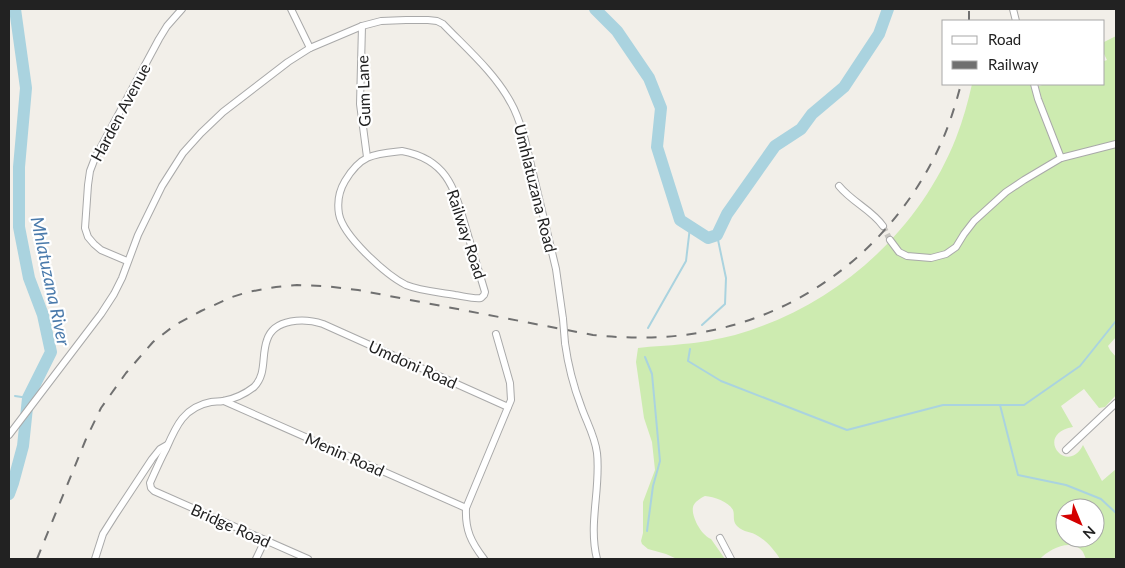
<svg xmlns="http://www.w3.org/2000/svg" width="1125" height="568" font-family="Lato,sans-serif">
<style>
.grass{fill:#cdebb0;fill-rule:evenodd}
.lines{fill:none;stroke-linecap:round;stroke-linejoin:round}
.stream{stroke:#aad3df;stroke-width:2}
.river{stroke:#aad3df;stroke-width:12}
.minor-tunnel{stroke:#c8c6c1;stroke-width:6;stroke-dasharray:6 3;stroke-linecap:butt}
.minor-casing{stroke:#a9a9a9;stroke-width:8}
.minor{stroke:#fff;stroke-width:6}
.rail{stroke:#707070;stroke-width:2;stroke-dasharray:10 10;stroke-linecap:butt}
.minor-bridge-casing{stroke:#a9a9a9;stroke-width:8;stroke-linecap:butt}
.minor-bridge{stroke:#fff;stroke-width:6}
.labels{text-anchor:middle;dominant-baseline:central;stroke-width:4.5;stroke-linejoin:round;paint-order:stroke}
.street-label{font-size:16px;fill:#222;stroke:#fff}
.water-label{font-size:18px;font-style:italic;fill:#4a7aab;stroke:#fff}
</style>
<rect width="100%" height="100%" fill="#f2efe9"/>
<path class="grass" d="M 1116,36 L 1116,337 L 1108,346 L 1110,350 L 1116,357 L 1116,395 L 1105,407 L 1099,408 L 1084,389 L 1061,406 L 1073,427 C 1033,434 1067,477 1083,445 L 1102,481 L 1116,469 L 1116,559 L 1086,559 C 1085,557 1084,554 1083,552 C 1072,537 1049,549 1040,559 L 780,559 C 775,551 767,541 758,536 C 751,531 744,533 737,526 C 732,521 735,515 733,510 C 728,501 714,497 705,496 C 701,498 694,502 693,507 C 691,517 702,536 711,539 L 725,559 L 677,559 L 666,554 L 648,549 L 642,544 L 641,541 L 643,533 L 643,502 L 655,470 L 652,442 L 644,418 L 636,362 L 638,348 C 653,346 668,346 683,344 C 700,343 718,339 735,335 C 834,307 918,234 956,138 C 963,120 968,102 972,84 L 1031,84 L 1033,88 L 1045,84 L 1104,84 L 1104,61 L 1107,60 L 1104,54 L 1104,42 ZM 1065,508 L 1095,508 L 1095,538 L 1065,538 Z"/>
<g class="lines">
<g class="stream">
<polyline points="702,325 725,304 726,278 717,235"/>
<polyline points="648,328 686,261 690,227"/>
<polyline points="690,349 688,361 721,381 847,430 943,405 1024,405 1080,366 1116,321"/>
<polyline points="645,357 652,374 660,461 653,486 647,531"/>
<polyline points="15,396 28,398"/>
<polyline points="1000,405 1018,475 1066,485 1101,499 1116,513"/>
</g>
<g class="river">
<polyline points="595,9 617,31 649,78 661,108 657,147 680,220 708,238 717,235 727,214 775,146 801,129 812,114 844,87 879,34 888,9"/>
<polyline points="9,494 13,483 23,446 28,398 51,352 43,315 29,278 19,227 19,167 26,88 15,9"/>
</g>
<polyline class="minor-tunnel" points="883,226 890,240"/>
<defs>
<g id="minor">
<polyline points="291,9 310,48"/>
<polyline points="1013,9 1016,21"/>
<polyline points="362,26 360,104 367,157"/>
<polyline points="1034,84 1038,99 1061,158"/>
<path d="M 402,151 C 450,160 455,192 467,232 C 473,252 479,272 485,292 L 484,295 L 481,298 C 473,299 463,296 455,295 C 439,292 421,291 406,285 C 386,275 343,236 339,214 C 337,202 339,191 345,181 C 361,154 374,154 402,151 Z"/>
<path d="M 839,186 C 852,202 872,210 883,226"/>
<polyline points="890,240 899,252 907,256 931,258 946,254 956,247 964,234 974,221 1006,192 1024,180 1061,158 1116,144"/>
<polyline points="127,261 101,250 94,244 88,237 85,228 88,185 90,171 95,158 159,39 167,26 182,9"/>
<path d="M 565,343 C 568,365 573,385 581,406 C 586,421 595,436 597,453 C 601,488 588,524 597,559"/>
<polyline points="224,401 466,508"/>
<path d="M 9,435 L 101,314 L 114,294 L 122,278 L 138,235 L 162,186 L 183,153 L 201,133 L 223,112 L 288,62 L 310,48 L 362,26 L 381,21 L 406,20 L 428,20 L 437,21 L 443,24 C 467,49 495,73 511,103 C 518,115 521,127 525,140 L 556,269 L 563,319"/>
<polyline points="1066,450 1116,403"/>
<polyline points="720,538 731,559"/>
<polyline points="95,559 103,534 115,515 152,459 160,449 167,445"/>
<polyline points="256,559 265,540"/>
<path d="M 308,559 L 154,491 L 151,488 L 150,483 C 155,472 160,460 166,449 C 176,426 184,407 211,402 C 215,401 219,402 223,401 C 234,399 245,394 254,387 C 267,374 261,356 267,340 C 274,318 305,318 323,324 L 508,407"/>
<path d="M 484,559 C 471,542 465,530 466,508 L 511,400 L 510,383 L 496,334"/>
</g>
</defs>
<use href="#minor" class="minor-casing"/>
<use href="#minor" class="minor"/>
<g class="rail">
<polyline points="969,21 969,9"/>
<path d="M 37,559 L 86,439 L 101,408 L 126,373 L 153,342 L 175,325 L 201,311 L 232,297 L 248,292 L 276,287 L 297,285 L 324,286 L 358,290 L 593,335 C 623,338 653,339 684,335 C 799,321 895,247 942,141 C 950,123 956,103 961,84"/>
</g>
<defs>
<polyline id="minor-bridge" points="563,319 565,343"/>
</defs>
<use href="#minor-bridge" class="minor-bridge-casing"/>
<use href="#minor-bridge" class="minor-bridge"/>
</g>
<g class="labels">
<g class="street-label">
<text transform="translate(363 91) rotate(-92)">Gum Lane</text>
<text transform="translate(120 112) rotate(-62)">Harden Avenue</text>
<text transform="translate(536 188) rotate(76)">Umhlatuzana Road</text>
<text transform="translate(467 234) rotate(72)">Railway Road</text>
<text transform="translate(413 364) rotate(24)">Umdoni Road</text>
<text transform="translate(345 454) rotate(24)">Menin Road</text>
<text transform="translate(231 525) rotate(24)">Bridge Road</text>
</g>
<g class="water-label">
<text transform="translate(51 281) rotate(78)">Mhlatuzana River</text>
</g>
</g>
<rect width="1125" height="568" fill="none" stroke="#222222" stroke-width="20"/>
<rect x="942" y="20" width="162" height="65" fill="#ffffff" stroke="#a7a7a7"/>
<rect x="952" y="36" width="25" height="8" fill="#ffffff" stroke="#a7a7a7"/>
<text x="988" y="45" font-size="15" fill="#222222">Road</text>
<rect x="952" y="61" width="25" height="8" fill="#707070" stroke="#a7a7a7"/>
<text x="988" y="70" font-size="15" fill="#222222">Railway</text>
<g transform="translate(1080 523) rotate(136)"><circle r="24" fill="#ffffff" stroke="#a7a7a7"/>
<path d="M0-4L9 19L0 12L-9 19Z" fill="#d40000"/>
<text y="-8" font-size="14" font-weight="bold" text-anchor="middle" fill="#222222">N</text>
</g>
</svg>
